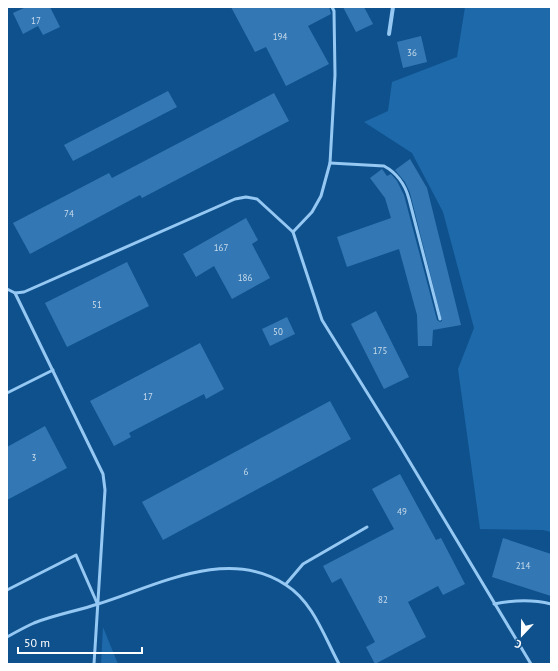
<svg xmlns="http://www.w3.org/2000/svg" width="558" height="671" font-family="'PT Sans',sans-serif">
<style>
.green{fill:#1d69aa}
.building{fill:#3378b4}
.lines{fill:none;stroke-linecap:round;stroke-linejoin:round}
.service{stroke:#95c8f3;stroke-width:3}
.minor{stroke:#95c8f3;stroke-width:4}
.labels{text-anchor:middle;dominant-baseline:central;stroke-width:3;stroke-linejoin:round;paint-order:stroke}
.number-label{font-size:9px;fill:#ccddec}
</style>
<rect width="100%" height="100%" fill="#0f518c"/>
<g class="green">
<polygon points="465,7 551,7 551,532 543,530 480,529 458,369 474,328 443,212 412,153 364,122 388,111 392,82 457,57"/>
<polygon points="103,627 118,664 101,664"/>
</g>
<g class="building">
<polygon points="26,7 50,7 60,27 43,35 38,26 23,34 13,13"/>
<polygon points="231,7 329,7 331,14 308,26 329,64 286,86 266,47 255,52"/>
<polygon points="343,7 364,7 373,24 356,32"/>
<polygon points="421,36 427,62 403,68 397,42"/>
<polygon points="168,91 177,107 73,161 64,145"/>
<polygon points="274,93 289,121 142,198 140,195 30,254 13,223 109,173 112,178"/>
<polygon points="410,159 427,188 461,325 433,330 432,346 418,346 417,315 399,249 347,267 337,237 391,218 385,198 370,178 382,169 387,176 391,174 397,181 404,195 437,320 440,322 442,321 410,193 405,182 395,170"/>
<polygon points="246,218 258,240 252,244 270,278 232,299 214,266 196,277 183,254"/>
<polygon points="127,262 149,306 67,347 45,303"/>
<polygon points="376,311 409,377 384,389 351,324"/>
<polygon points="287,317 295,334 270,346 262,329"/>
<polygon points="200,343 224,389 206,399 204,394 129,433 131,437 114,446 90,401"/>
<polygon points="330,401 351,439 163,540 142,502"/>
<polygon points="45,426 67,468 7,500 7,447"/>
<polygon points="400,474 436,540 441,538 465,584 443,595 438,586 408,602 426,637 375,664 366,647 375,642 341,578 332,583 323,566 394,529 372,489"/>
<polygon points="503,538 551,554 551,596 492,577"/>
</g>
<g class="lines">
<g class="service">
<path d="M 330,163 L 384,166 C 397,173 405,184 409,199 L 440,319"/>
<polyline points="293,232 312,212 321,196 330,163 335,75 334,11 332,7"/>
<polyline points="7,289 15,293 24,292 235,199 246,197 257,199 293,232 322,320 399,444 531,664"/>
<polyline points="15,293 103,474 105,490 94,664"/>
<polyline points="7,393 53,370"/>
<polyline points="286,584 303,564 367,527"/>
<polyline points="7,590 76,555 97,603"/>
<path d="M 494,604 C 514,600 531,599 551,604"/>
<path d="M 7,637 C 16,632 25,627 34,623 C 54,615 77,611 98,604 C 156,586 228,546 286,585 C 313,602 324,636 339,664"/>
</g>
<polyline class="minor" points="389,34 393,7"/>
</g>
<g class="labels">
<g class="number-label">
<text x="36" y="20">17</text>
<text x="280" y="36">194</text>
<text x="412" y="52">36</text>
<text x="69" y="213">74</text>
<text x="221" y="247">167</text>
<text x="245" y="277">186</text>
<text x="97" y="304">51</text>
<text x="278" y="331">50</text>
<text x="380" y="350">175</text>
<text x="148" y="396">17</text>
<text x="34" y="457">3</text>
<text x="246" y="471">6</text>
<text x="402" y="511">49</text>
<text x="523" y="565">214</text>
<text x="383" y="599">82</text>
</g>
</g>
<rect width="558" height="671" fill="none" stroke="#ffffff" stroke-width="16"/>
<g transform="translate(522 635) rotate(202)" stroke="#0f518c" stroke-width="3" paint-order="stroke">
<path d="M0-3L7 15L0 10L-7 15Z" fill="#ffffff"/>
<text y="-6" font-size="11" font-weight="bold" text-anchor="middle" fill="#ffffff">С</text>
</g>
<path d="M18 647v6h124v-6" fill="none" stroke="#ffffff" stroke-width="2"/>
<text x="24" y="647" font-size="12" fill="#ffffff" stroke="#0f518c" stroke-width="3" paint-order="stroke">50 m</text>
</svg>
